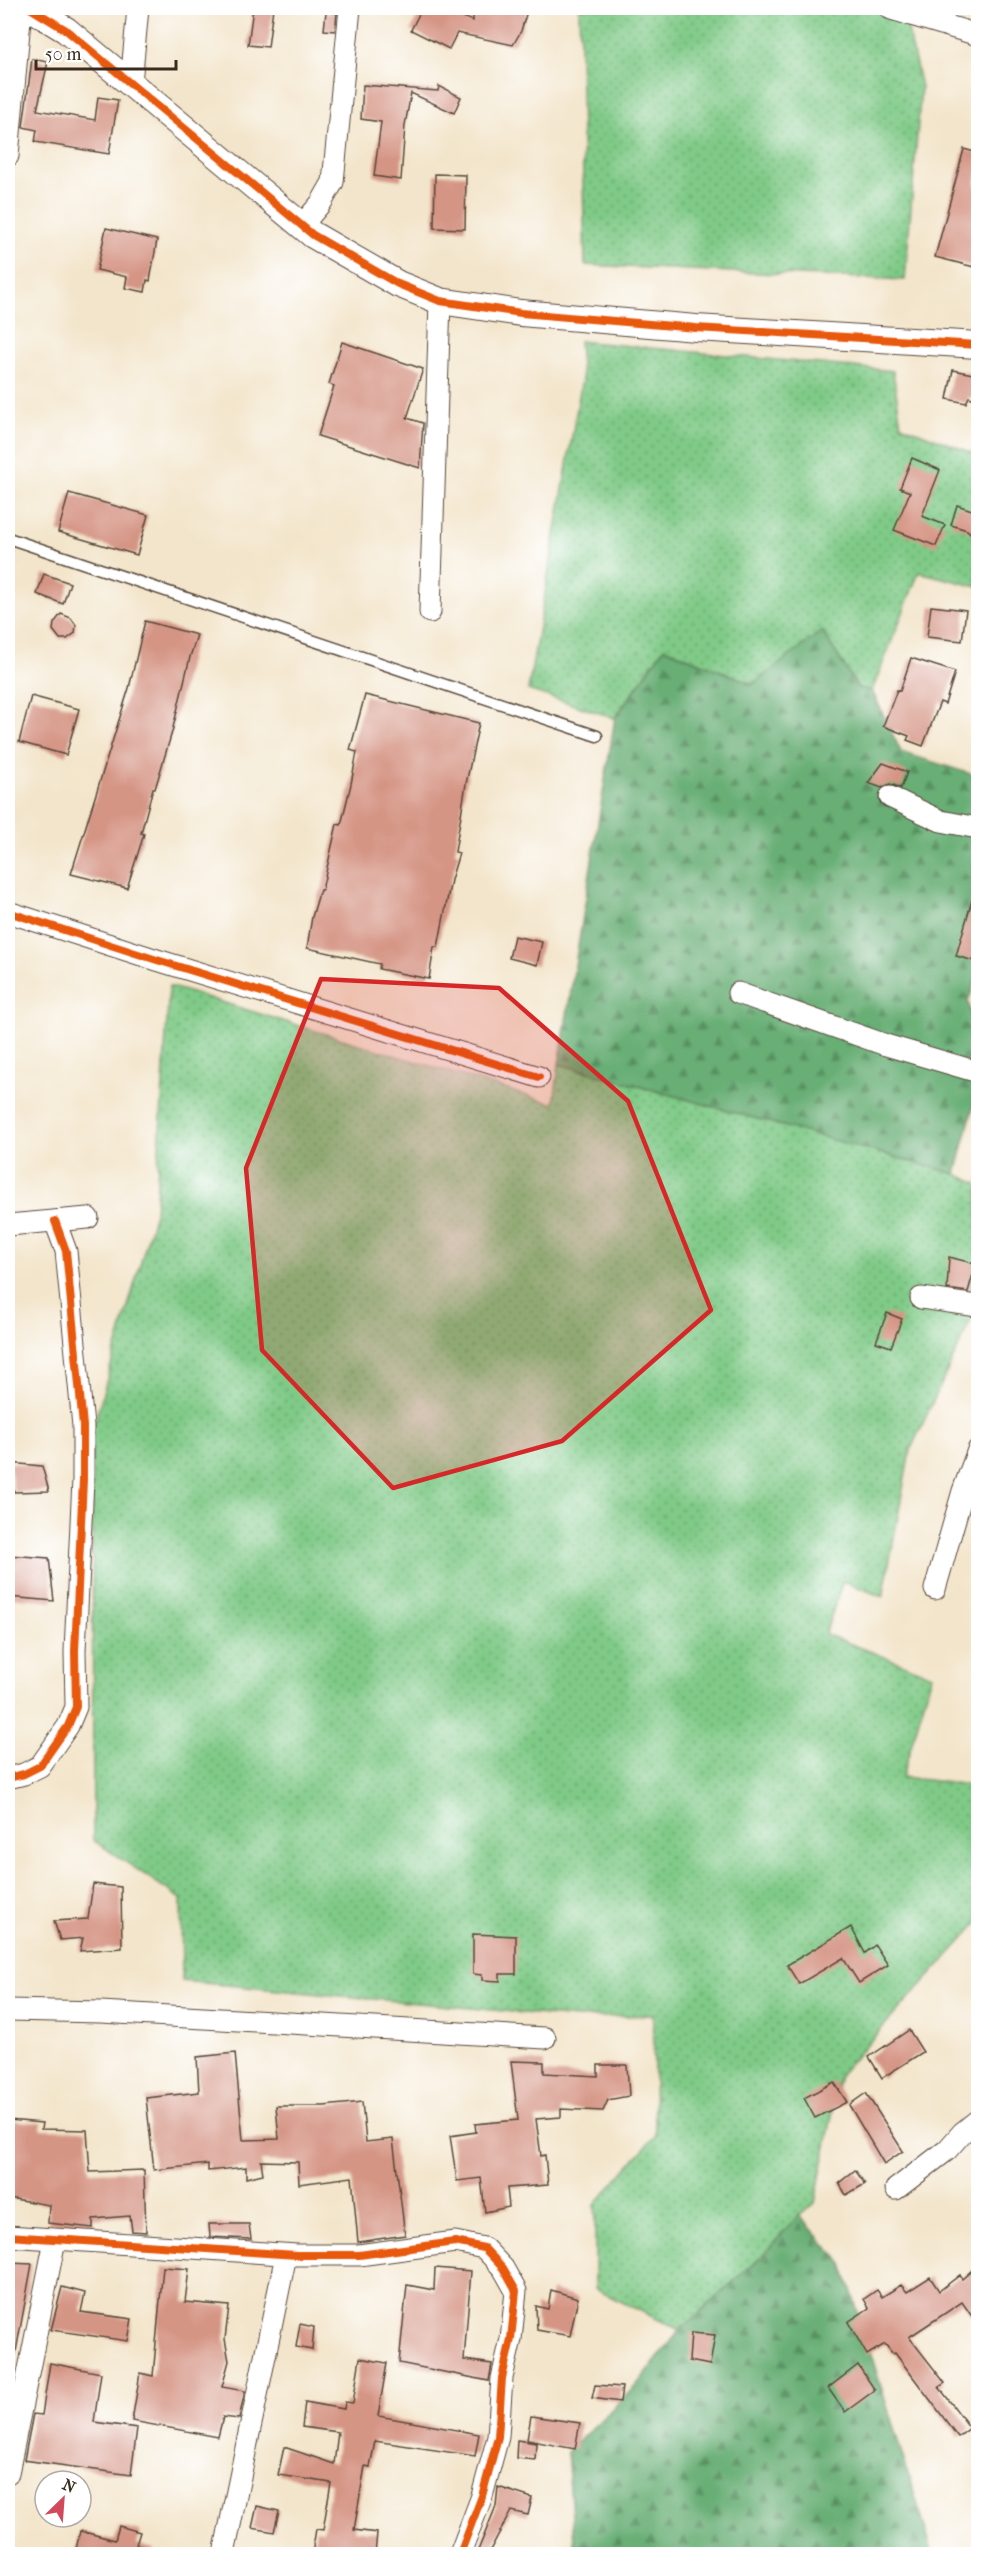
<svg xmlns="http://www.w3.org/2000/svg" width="986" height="2562" font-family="'IM FELL French Canon',serif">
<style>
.grass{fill:url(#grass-dots);stroke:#5d7a52;stroke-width:1.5}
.forest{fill:url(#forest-firs);stroke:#516c49;stroke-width:1.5}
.building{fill:#d59585}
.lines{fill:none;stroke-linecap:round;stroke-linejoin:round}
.service-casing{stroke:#574638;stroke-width:13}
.minor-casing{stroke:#574638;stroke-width:23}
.tertiary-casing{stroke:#574638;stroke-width:28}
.service{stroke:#fff;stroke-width:10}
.minor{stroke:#fff;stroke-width:21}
.tertiary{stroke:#fff;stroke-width:26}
.cycleway-casing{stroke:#fff;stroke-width:11}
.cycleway{stroke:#e8590c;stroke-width:8}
.marked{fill:#d62828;fill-opacity:0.2;stroke:#d62828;stroke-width:4.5;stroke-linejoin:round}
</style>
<defs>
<pattern id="grass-dots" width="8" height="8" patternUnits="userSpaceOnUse" patternTransform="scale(1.5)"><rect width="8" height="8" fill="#7fca87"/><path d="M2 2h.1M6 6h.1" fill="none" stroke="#69a46e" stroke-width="1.8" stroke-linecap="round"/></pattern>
<pattern id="forest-firs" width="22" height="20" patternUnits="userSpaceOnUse" patternTransform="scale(1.5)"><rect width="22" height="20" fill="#67ae74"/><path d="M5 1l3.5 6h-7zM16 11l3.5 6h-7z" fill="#568e5f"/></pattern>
</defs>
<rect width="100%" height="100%" fill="#fff"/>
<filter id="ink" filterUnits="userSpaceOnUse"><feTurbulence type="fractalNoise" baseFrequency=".0167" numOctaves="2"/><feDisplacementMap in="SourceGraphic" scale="12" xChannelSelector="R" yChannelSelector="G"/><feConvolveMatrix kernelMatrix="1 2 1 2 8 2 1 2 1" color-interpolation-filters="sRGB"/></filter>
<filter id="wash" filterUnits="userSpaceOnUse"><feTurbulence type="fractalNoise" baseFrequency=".008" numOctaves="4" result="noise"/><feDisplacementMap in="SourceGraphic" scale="24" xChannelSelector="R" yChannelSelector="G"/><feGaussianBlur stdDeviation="1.35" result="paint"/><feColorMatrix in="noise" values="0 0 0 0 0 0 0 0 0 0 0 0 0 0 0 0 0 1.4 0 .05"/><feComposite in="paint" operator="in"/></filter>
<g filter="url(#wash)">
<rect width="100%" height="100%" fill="#f3e5cb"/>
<g class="grass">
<polygon points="579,8 903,8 921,87 905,280 585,265"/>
<polygon points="579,341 893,371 901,425 978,455 978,587 919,572 872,691 858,688 822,631 753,684 664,648 615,718 528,690 582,379"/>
<polygon points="169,986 554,1104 559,1064 956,1174 978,1184 978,1305 910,1451 883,1597 843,1581 825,1634 932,1675 902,1777 978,1786 978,1923 840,2074 815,2203 799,2216 764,2254 680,2330 595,2289 595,2204 655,2136 653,2015 577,2018 182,1981 181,1899 93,1840 92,1431 155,1213"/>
</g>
<g class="forest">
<polygon points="822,631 858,688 872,691 901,752 978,776 978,975 968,1001 978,1051 978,1088 956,1174 559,1064 615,718 664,648 753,684"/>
<polygon points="799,2215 843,2264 933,2554 575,2554 567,2452 636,2386 680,2330 764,2254"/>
</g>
<g id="blocks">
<g class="building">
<polygon points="253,8 273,8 268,47 248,45"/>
<polygon points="422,8 440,8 473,21 473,8 528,8 521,31 513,45 457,33 449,49 411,30"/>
<polygon points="326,12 337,13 335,31 324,30"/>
<polygon points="32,59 48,62 37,110 95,120 98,97 118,100 109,154 35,142 37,130 23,127"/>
<polygon points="363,85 438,91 439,86 461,97 454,113 411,93 405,125 401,180 374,176 381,122 361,119"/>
<polygon points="964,149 978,153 978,171 975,186 978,187 978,268 935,257"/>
<polygon points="435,174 466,175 465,229 434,228"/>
<polygon points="106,228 157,240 150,281 147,280 145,292 125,288 127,277 97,270"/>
<polygon points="342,342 423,369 407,418 423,423 420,468 318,436 334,386 329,384"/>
<polygon points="953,370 978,375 975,399 969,397 966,403 947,399"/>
<polygon points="912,458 940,470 922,516 945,525 936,546 894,530 910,492 900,488"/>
<polygon points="69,493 148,515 137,555 58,532"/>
<polygon points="957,505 978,512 978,540 967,530 951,525"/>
<polygon points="44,574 70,583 63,604 37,594"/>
<polygon points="931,606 966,610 962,641 927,637"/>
<polygon points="61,614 71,618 76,625 75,633 67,639 60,639 53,630 54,623"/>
<polygon points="145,621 197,635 190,657 172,732 155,789 153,788 141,833 144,834 127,888 71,874 129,688"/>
<polygon points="911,658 955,672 945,704 940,702 923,746 907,740 909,736 883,726 897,690 900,691"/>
<polygon points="365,695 479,723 466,784 455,852 459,853 451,880 438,947 434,947 429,979 379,969 380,964 307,948 312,917 320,890 322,890 337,824 341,825 351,784 357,752 350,750"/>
<polygon points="31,696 79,709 66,755 19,742"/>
<polygon points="883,763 907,772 901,788 890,784 882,788 868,783"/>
<polygon points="974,893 978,893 978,962 956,956"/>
<polygon points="514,936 542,942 537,965 509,958"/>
<polygon points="949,1257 976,1264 968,1292 947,1289"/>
<polygon points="887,1313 902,1319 891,1347 876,1342"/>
<polygon points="9,1463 42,1466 49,1491 14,1492"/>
<polygon points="8,1555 49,1558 54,1601 8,1597"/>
<polygon points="93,1884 121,1887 122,1948 80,1951 83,1938 60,1940 54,1921 88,1919"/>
<polygon points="851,1927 865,1953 875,1945 888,1965 859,1983 843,1958 799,1984 787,1965"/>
<polygon points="473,1934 516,1936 516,1974 500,1974 500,1981 482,1980 482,1975 473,1974"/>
<polygon points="909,2030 923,2052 882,2078 869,2057"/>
<polygon points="235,2053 243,2140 279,2139 276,2106 324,2106 362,2102 366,2142 393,2139 405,2235 358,2242 352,2177 299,2184 298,2162 261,2161 263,2174 246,2178 246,2167 208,2171 208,2164 154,2170 146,2098 199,2092 197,2057"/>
<polygon points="511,2061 544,2062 544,2073 598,2076 598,2065 627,2065 629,2096 608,2100 603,2111 561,2109 561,2117 536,2119 541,2156 545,2155 548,2185 507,2188 509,2207 485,2212 481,2178 457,2181 450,2136 476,2132 475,2124 518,2120"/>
<polygon points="834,2082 847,2102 815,2118 804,2098"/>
<polygon points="866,2093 903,2151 884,2164 849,2105"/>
<polygon points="8,2120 42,2123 41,2129 87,2130 90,2172 144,2170 146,2232 132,2231 130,2216 93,2219 93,2228 48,2223 49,2205 9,2198"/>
<polygon points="855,2170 865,2184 846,2195 839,2183"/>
<polygon points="209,2224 249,2224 251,2239 210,2237"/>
<polygon points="8,2263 32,2264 15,2357 8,2356"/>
<polygon points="978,2265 978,2325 962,2302 909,2337 945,2383 939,2387 970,2428 958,2437 895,2353 893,2354 885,2344 867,2355 848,2322 869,2308 864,2299 877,2290 882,2297 901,2285 907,2292 930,2277 939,2291 960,2275 962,2279"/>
<polygon points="163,2267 189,2269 185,2302 229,2306 225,2339 229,2361 222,2387 245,2391 239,2419 223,2417 218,2437 132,2421 140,2373 153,2376"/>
<polygon points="435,2268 471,2271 464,2360 492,2364 489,2381 399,2363 407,2285 434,2290"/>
<polygon points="62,2287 85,2293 81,2312 132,2319 128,2341 51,2330"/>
<polygon points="551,2290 578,2298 570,2336 537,2330 536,2306 548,2309"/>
<polygon points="300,2324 314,2327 312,2350 296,2347"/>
<polygon points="691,2333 715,2335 710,2365 689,2361"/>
<polygon points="360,2358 387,2363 378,2416 479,2434 475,2456 375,2441 370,2467 365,2466 354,2530 377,2533 375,2554 312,2554 316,2529 323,2530 331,2483 278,2475 284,2447 334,2464 338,2432 302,2427 305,2402 344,2409 345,2402 353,2403"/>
<polygon points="50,2363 101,2373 94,2422 137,2428 131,2475 24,2460 33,2414 42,2415"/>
<polygon points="858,2365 875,2390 845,2412 828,2388"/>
<polygon points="595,2385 622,2387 620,2402 592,2398"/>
<polygon points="531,2416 580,2423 575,2449 527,2440"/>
<polygon points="517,2440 536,2443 535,2460 516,2458"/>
<polygon points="498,2487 532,2498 528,2515 511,2511 488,2554 480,2554 477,2553 496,2506"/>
<polygon points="257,2506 279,2511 274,2532 252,2528"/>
<polygon points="119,2526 140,2532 136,2545 153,2549 152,2554 75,2554 80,2531 115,2540"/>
</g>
</g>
</g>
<g filter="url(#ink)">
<use href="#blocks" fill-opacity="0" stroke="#574638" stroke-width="1.5"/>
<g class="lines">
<defs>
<polyline id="service" points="8,538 597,736"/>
<g id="minor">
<polyline points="891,9 978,35"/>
<polyline points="131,83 138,8"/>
<polyline points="8,156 21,8"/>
<polyline points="302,225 321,203 333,182 350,8"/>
<polyline points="430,612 440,301"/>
<polyline points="890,797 941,821 978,828"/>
<polyline points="8,912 157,960 539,1077"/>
<polyline points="738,993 886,1045 978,1072"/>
<polyline points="8,1225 88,1218"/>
<polyline points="921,1298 978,1306"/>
<polyline points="935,1589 963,1491 978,1450"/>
<polyline points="8,1778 24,1774 40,1766 68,1726 76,1707 75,1651 83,1480 83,1426 66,1251 55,1221"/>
<polyline points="8,2010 101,2012 545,2038"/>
<polyline points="896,2189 947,2150 962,2133 978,2120"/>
<polyline points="8,2236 297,2255 359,2255 455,2242 484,2248 503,2268 516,2291 511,2339 502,2378 498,2437 482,2496 460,2554"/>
<polyline points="8,2473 55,2240"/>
<polyline points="224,2554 286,2255"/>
</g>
<polyline id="tertiary" points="30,8 66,30 313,235 398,284 440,301 521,313 696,328 978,345"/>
</defs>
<use href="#service" class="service-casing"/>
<use href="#minor" class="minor-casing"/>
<use href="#tertiary" class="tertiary-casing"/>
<use href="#service" class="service"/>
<use href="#minor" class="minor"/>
<use href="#tertiary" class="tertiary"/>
<defs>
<g id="cycleway">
<polyline points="30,8 66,30 313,235 398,284 440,301 521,313 696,328 978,345"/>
<polyline points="8,912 157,960 539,1077"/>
<polyline points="8,1778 24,1774 40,1766 68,1726 76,1707 75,1651 83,1480 83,1426 66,1251 55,1221"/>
<polyline points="8,2236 297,2255 359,2255 455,2242 484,2248 503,2268 516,2291 511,2339 502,2378 498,2437 482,2496 460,2554"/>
</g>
</defs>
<use href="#cycleway" class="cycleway-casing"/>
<use href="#cycleway" class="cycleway"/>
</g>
</g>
<path class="marked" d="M 321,979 L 499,988 L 628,1101 L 711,1310 L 562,1441 L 393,1488 L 262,1350 L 246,1168 Z"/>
<rect width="986" height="2562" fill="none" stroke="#fff" stroke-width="30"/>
<g transform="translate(63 2499) rotate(25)"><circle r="28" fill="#ffffff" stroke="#b1aaa5" stroke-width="1.5"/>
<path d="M0-4.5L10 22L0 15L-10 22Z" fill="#d1495b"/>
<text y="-9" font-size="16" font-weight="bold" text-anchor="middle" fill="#3b2a1e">N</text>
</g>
<path d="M36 60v9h140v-9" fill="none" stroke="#3b2a1e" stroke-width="3"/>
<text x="45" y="60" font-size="18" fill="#3b2a1e" stroke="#ffffff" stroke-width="4.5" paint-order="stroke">50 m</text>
</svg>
